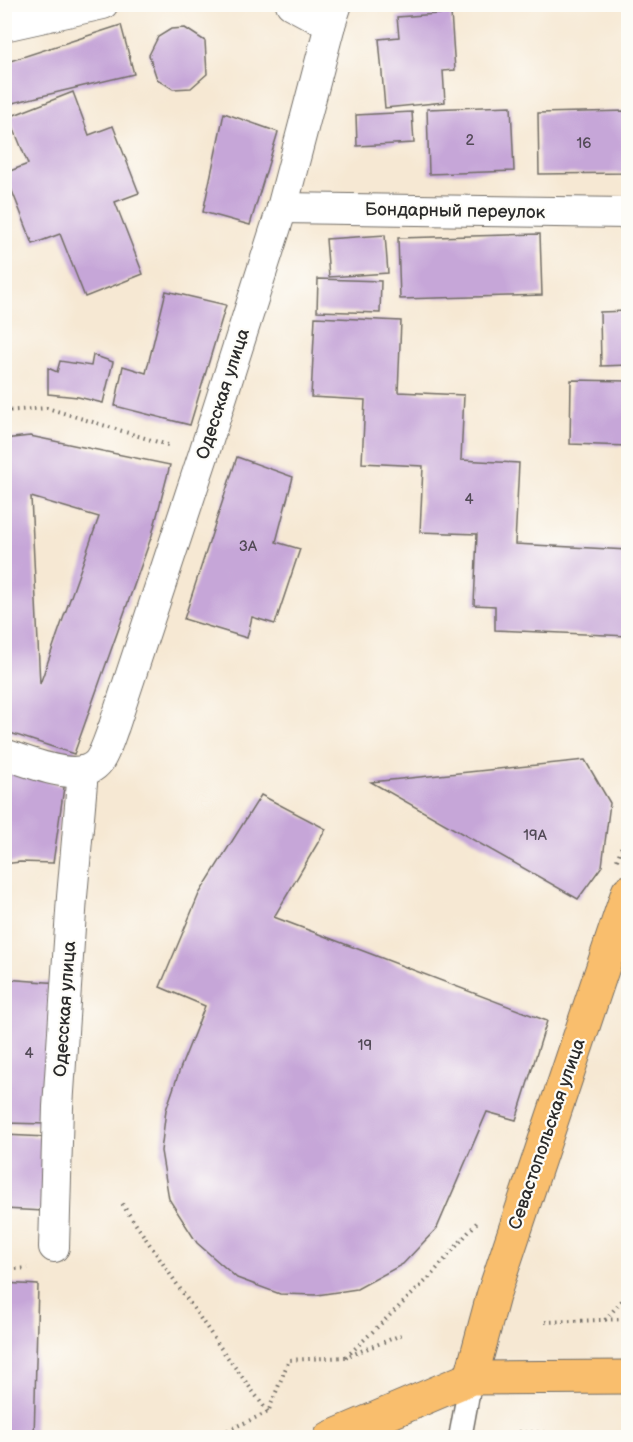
<svg xmlns="http://www.w3.org/2000/svg" width="633" height="1442" font-family="'Balsamiq Sans',sans-serif">
<style>
.building{fill:#c6a6d8;fill-rule:evenodd}
.lines{fill:none;stroke-linecap:round;stroke-linejoin:round}
.pedestrian-casing{stroke:#726d66;stroke-width:25}
.minor-casing{stroke:#726d66;stroke-width:32}
.primary-casing{stroke:#726d66;stroke-width:35}
.path{stroke:#726d66;stroke-width:4;stroke-dasharray:1.5 4.5;stroke-linecap:butt}
.pedestrian{stroke:#fff;stroke-width:22}
.minor{stroke:#fff;stroke-width:30}
.primary{stroke:#f9be6d;stroke-width:33}
.labels{text-anchor:middle;dominant-baseline:central;stroke-width:4.5;stroke-linejoin:round;paint-order:stroke}
.number-label{font-size:15px;fill:#524a56}
.street-label{font-size:18px;fill:#2b2b2b;stroke:#fdfcf7}
</style>
<rect width="100%" height="100%" fill="#fdfcf7"/>
<filter id="ink" filterUnits="userSpaceOnUse"><feTurbulence type="fractalNoise" baseFrequency=".0167" numOctaves="2"/><feDisplacementMap in="SourceGraphic" scale="12" xChannelSelector="R" yChannelSelector="G"/><feConvolveMatrix kernelMatrix="1 2 1 2 8 2 1 2 1" color-interpolation-filters="sRGB"/></filter>
<filter id="wash" filterUnits="userSpaceOnUse"><feTurbulence type="fractalNoise" baseFrequency=".008" numOctaves="4" result="noise"/><feDisplacementMap in="SourceGraphic" scale="24" xChannelSelector="R" yChannelSelector="G"/><feGaussianBlur stdDeviation="1.35" result="paint"/><feColorMatrix in="noise" values="0 0 0 0 0 0 0 0 0 0 0 0 0 0 0 0 0 1.4 0 .05"/><feComposite in="paint" operator="in"/></filter>
<g filter="url(#wash)">
<rect width="100%" height="100%" fill="#f6e8d3"/>
<g id="blocks">
<g class="building">
<polygon points="4,4 25,4 25,5 4,10"/>
<polygon points="451,13 455,70 443,71 445,102 385,108 379,39 399,37 397,17"/>
<polygon points="121,25 134,74 4,105 4,63"/>
<polygon points="185,28 205,41 207,74 191,88 173,89 157,79 149,55 158,37 171,29"/>
<polygon points="73,92 89,135 113,126 139,193 115,202 143,274 85,297 60,234 33,244 5,173 28,164 9,117"/>
<polygon points="511,106 514,171 429,174 427,109"/>
<polygon points="628,111 628,173 539,174 538,113"/>
<polygon points="412,112 414,143 357,146 356,115"/>
<polygon points="224,113 278,132 250,225 203,212"/>
<polygon points="540,234 542,295 400,299 398,238"/>
<polygon points="385,235 388,273 329,277 326,239"/>
<polygon points="318,279 381,281 380,313 317,311"/>
<polygon points="166,291 226,305 190,425 115,406 123,366 146,373"/>
<polygon points="628,311 628,365 601,366 600,312"/>
<polygon points="315,317 401,321 398,392 464,395 461,460 519,463 515,544 628,550 628,636 495,630 495,606 474,605 477,534 420,532 423,466 362,463 365,400 311,397"/>
<polygon points="93,355 113,362 103,403 78,397 48,394 48,368 57,372 60,361 91,366"/>
<polygon points="571,380 628,381 628,446 570,444"/>
<path d="M 30,436 L 170,465 L 152,535 L 74,754 L 7,732 L 4,724 L 4,439 ZM 31,497 L 99,517 L 40,684 Z"/>
<polygon points="237,457 293,477 276,542 300,549 275,624 252,617 247,638 184,619"/>
<polygon points="585,760 610,803 602,866 578,899 371,782"/>
<polygon points="4,765 64,787 53,863 20,862 4,864"/>
<polygon points="261,795 326,829 274,917 547,1021 516,1120 487,1112 437,1228 403,1264 357,1289 317,1295 280,1294 237,1278 197,1243 169,1199 161,1151 166,1110 180,1069 205,1006 160,987 199,894"/>
<polygon points="4,979 60,983 48,1124 4,1123"/>
<polygon points="4,1135 47,1137 44,1211 4,1209"/>
<polygon points="4,1283 38,1285 34,1438 4,1438"/>
</g>
</g>
</g>
<g filter="url(#ink)">
<use href="#blocks" fill-opacity="0" stroke="#726d66" stroke-width="1.5"/>
<g class="lines">
<defs>
<polyline id="pedestrian" points="460,1438 471,1378"/>
<g id="minor">
<polyline points="291,4 330,25"/>
<polyline points="4,26 103,4"/>
<polyline points="282,208 628,213"/>
<path d="M 4,754 C 27,761 81,786 99,761 C 105,753 110,736 114,726 L 203,456 L 282,208 L 330,25 L 337,4"/>
<polyline points="54,1247 58,1107 72,897 83,771"/>
</g>
<g id="primary">
<polyline points="471,1378 493,1296 628,892"/>
<polyline points="330,1438 471,1378 628,1377"/>
</g>
</defs>
<use href="#pedestrian" class="pedestrian-casing"/>
<use href="#minor" class="minor-casing"/>
<use href="#primary" class="primary-casing"/>
<g class="path">
<polyline points="4,411 47,408 171,446"/>
<polyline points="617,860 628,829"/>
<polyline points="122,1204 220,1347 268,1412"/>
<polyline points="4,1270 28,1268"/>
<polyline points="605,1320 628,1294"/>
<polyline points="545,1322 628,1319"/>
<polyline points="346,1357 428,1279 479,1220"/>
<polyline points="519,1432 610,1435"/>
<polyline points="211,1438 268,1412 289,1360 346,1357 401,1335"/>
</g>
<use href="#pedestrian" class="pedestrian"/>
<use href="#minor" class="minor"/>
<use href="#primary" class="primary"/>
</g>
</g>
<g class="labels">
<g class="number-label">
<text x="470" y="140">2</text>
<text x="584" y="143">16</text>
<text x="469" y="499">4</text>
<text x="248" y="546">3А</text>
<text x="535" y="835">19А</text>
<text x="365" y="1045">19</text>
<text x="29" y="1053">4</text>
</g>
<g class="street-label">
<text transform="translate(455 211) rotate(1)">Бондарный переулок</text>
<text transform="translate(223 394) rotate(-72)">Одесская улица</text>
<text transform="translate(65 1009) rotate(-86)">Одесская улица</text>
<text transform="translate(547 1134) rotate(-71)">Севастопольская улица</text>
</g>
</g>
<rect width="633" height="1442" fill="none" stroke="#fdfcf7" stroke-width="24"/>
</svg>
